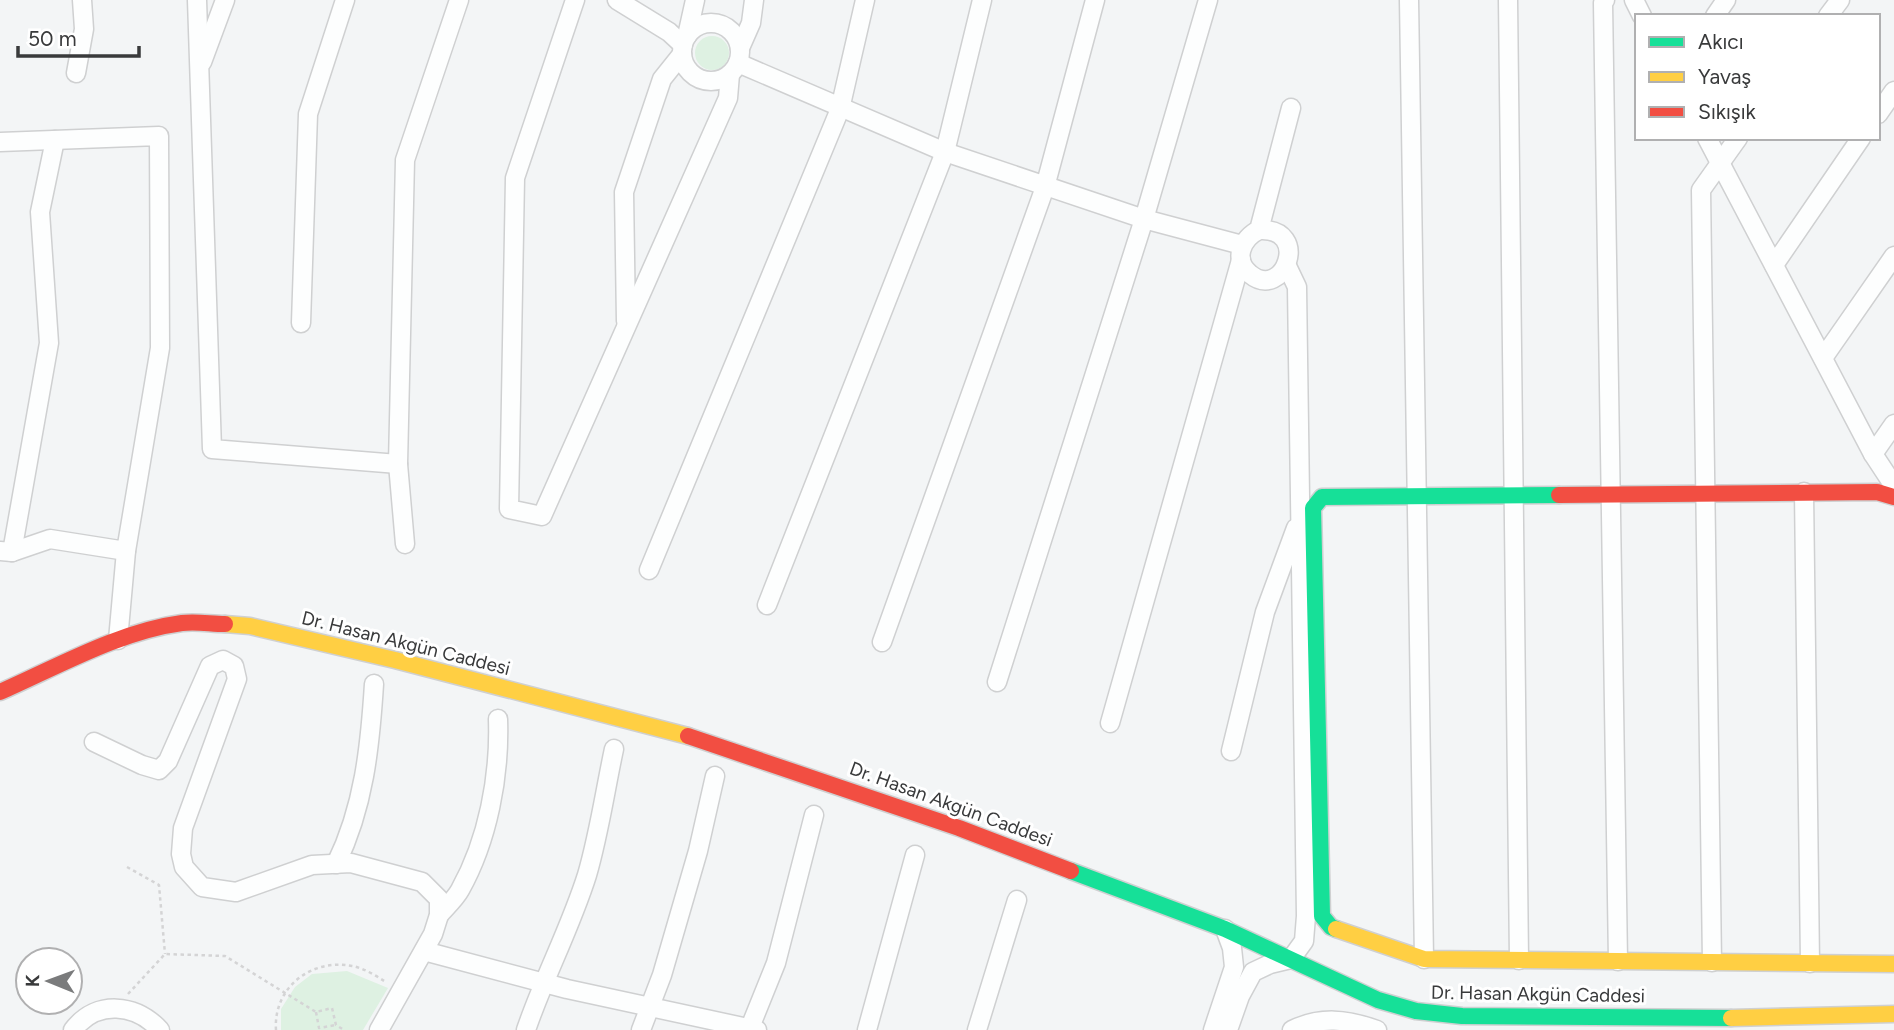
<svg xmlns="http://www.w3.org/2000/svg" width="1894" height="1030" font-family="Figtree,sans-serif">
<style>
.green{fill:#def1e2}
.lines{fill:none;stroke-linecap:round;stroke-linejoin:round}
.street-casing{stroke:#cfd0d1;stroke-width:21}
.fast-casing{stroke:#cfd0d1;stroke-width:19}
.slow-casing{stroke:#cfd0d1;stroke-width:19}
.jam-casing{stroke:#cfd0d1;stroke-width:19}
.path{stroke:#d4d4d5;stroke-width:2.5;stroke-dasharray:3.5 3.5;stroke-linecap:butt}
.street{stroke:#fdfefe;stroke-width:18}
.fast{stroke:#16e098;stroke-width:16}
.slow{stroke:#ffcf43;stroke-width:16}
.jam{stroke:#f24e42;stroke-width:16}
.labels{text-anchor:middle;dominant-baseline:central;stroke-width:6;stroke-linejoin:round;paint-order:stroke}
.street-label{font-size:19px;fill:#393a3b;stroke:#fff}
</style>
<rect width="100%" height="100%" fill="#f3f5f6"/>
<g class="green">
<circle cx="712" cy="53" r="17"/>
<polygon points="347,971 388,988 363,1030 281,1030 281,1009 295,987 312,974"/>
</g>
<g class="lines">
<defs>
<g id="street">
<polyline points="197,0 212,449 398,464 405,160 459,0"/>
<polyline points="575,0 515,178 509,509 542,516 728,98 730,74"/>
<polyline points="617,0 669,32 683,45"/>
<polyline points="1409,0 1424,959"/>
<polyline points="1508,0 1519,960"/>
<polyline points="1605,0 1603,3 1618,961"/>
<polyline points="1634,0 1642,16"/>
<polyline points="1715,16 1726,0"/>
<polyline points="1828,16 1840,0"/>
<circle cx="711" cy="52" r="29"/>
<polyline points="687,36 695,0"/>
<polyline points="740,48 751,23 754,0"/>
<polyline points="202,62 225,0"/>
<polyline points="738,63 945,152 1144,219 1242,245"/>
<polyline points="76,73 84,29 82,0"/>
<polyline points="1878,114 1894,91"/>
<polyline points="1707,138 1873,454 1894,486"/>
<polyline points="0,142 159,136 160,348 126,551 50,539 12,552 0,551"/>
<path d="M 1259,230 C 1312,227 1284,302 1250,274 C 1232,260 1242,238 1259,230 L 1291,108"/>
<polyline points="1774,265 1861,138"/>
<polyline points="626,321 624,192 662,79 682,54"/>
<polyline points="301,323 308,114 345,0"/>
<polyline points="1823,358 1894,256"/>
<polyline points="1873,454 1894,424"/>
<polyline points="398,464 405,544"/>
<polyline points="1804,492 1810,963"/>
<polyline points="12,552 49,343 40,212 55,140"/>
<polyline points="649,570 840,109 865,0"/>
<polyline points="767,605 945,152 982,0"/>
<polyline points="118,640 126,551"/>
<polyline points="882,642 1045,187 1095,0"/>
<polyline points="997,682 1144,219 1208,0"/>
<polyline points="1110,723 1241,260"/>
<polyline points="94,742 142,765 159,770 168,761 210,666 223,660 234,666 237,679 183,828 181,854 184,867 202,887 236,892 312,865 351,863 422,882 439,899 439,915 433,934 379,1030"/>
<polyline points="1231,751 1265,612 1296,528"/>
<path d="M 336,864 C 364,807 370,747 374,684"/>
<path d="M 439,915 C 446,907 455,899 460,890 C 488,840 500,776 498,719"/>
<polyline points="424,951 567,989 757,1030"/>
<polyline points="1712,962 1701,190 1738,138"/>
<path d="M 73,1030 C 97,999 136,1004 160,1030"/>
<path d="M 526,1030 C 544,977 570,929 587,875 C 599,834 605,791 614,749"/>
<polyline points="641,1030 662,975 698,851 715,776"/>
<polyline points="749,1030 776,963 814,815"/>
<polyline points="867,1030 915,855"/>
<polyline points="977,1030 1017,900"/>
<polyline points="1213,1030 1234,967 1232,948 1225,929"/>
<polyline points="1228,1030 1240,996 1253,972 1270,964 1291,959 1304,941 1306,916 1297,287 1287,266"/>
<path d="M 1292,1030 C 1321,1016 1347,1019 1377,1030"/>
</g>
<g id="fast">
<polyline points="1071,871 1225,929 1378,1000 1416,1011 1462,1016 1731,1018"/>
<polyline points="1336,929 1331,927 1322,916 1313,508 1322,497 1559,495"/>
</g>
<g id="slow">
<polyline points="225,624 250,626 395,660 688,736"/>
<polyline points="1336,929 1424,959 1894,964"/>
<polyline points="1731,1018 1894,1014"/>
</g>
<g id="jam">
<polyline points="1559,495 1877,492 1894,497"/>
<path d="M 0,692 C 57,667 120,631 182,623 C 196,621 211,624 225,624"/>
<polyline points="688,736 959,828 1071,871"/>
</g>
</defs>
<use href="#street" class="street-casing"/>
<use href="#fast" class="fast-casing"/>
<use href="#slow" class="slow-casing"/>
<use href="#jam" class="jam-casing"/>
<g class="path">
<polyline points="127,867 159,885 165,954"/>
<polyline points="128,994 165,954 225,956 316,1012 332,1008 336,1025 344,1030"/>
<polyline points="316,1012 319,1028 336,1025"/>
<path d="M 276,1030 C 273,988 311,958 352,966 C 364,968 376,976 386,982"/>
</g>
<use href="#street" class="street"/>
<use href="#fast" class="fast"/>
<use href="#slow" class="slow"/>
<use href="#jam" class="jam"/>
</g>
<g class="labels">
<g class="street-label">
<text transform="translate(406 643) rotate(14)">Dr. Hasan Akgün Caddesi</text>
<text transform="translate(951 804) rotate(20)">Dr. Hasan Akgün Caddesi</text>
<text transform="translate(1538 994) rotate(1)">Dr. Hasan Akgün Caddesi</text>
</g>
</g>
<rect x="1635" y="14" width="245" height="126" fill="#ffffff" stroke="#b0b0b1" stroke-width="2"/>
<rect x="1649" y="37" width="35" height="10" fill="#16e098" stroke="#b0b0b1" stroke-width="2"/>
<text x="1698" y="49" font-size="21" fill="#393a3b">Akıcı</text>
<rect x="1649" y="72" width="35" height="10" fill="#ffcf43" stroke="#b0b0b1" stroke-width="2"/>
<text x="1698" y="84" font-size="21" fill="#393a3b">Yavaş</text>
<rect x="1649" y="107" width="35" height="10" fill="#f24e42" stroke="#b0b0b1" stroke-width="2"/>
<text x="1698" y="119" font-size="21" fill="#393a3b">Sıkışık</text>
<g transform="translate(49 981) rotate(271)"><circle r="33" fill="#ffffff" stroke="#b0b0b1" stroke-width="2"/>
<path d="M0-5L12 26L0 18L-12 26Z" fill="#7a7b7c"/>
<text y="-10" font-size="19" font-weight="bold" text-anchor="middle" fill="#393a3b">K</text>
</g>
<path d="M18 46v10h121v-10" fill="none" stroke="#393a3b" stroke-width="3.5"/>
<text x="28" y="46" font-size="21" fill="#393a3b" stroke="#ffffff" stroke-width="5" paint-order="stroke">50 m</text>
</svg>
